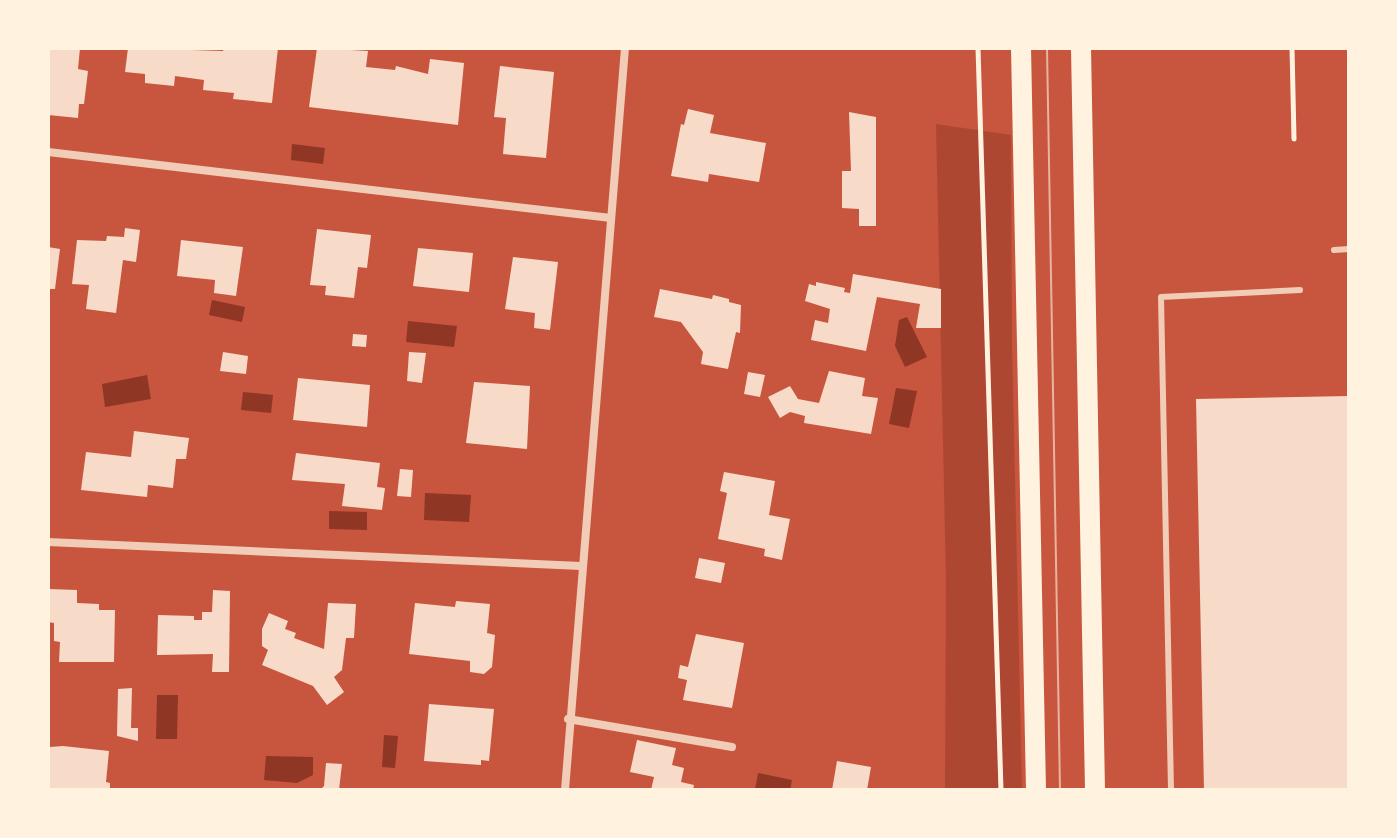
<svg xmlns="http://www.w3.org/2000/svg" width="1397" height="838" font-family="'Varela Round',sans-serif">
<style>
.green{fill:#ae4732}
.water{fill:#8f3625}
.building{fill:#f7dbc8}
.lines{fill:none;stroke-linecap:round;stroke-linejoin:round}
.path{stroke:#fff3e0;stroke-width:5}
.service{stroke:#f1ccb7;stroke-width:6}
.minor{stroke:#f1ccb7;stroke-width:8}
.primary{stroke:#fff3e0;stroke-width:20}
.tram{stroke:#e9b49f;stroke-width:2}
</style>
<rect width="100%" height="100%" fill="#c8553d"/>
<polygon class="green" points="936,124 1011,135 1012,344 1022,790 945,790 946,580"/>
<g class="water">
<polygon points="292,144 325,148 323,164 291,160"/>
<polygon points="212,300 245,307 242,322 209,315"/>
<polygon points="907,317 927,357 905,367 895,346 899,320"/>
<polygon points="408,321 457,326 454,347 406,342"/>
<polygon points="147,375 151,399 105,407 102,384"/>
<polygon points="896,388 917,391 909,428 889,424"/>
<polygon points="243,392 273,395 271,413 241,410"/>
<polygon points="425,493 471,495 469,522 424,520"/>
<polygon points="329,511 367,512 367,530 329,529"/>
<polygon points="157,695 178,695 177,739 156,739"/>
<polygon points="384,735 398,736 395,768 382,767"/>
<polygon points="266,756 313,757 313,775 297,783 264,780"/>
<polygon points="758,773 792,780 790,790 755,790"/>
</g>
<g class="building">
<polygon points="48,48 80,48 78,69 88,71 84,104 79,104 78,118 48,115"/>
<polygon points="128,48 223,51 224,48 278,48 272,103 233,99 234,93 203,90 204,80 175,76 174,86 145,83 145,74 125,72"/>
<polygon points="317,48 368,51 366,67 395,70 396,66 428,74 430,59 464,63 458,125 309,107"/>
<polygon points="500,66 554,72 546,158 503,154 506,118 494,117"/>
<polygon points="688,109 714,115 710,133 766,143 759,182 709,174 708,182 671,176 681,124 684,125"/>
<polygon points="849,112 876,117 876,226 859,226 859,209 842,208 842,171 851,171"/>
<polygon points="125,228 140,230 136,262 123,260 116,313 86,309 89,285 72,284 77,240 106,241 107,236 124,237"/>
<polygon points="317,229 371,235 367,268 358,267 354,298 325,295 326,286 310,285"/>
<polygon points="181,240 243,247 236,296 214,293 215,280 177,276"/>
<polygon points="48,247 60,249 55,289 48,289"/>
<polygon points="418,248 473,253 469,292 413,286"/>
<polygon points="513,257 558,262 550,330 534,328 535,313 505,309"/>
<polygon points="853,274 941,289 941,328 916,328 920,304 877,297 866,351 811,340 815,320 828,323 830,309 805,301 809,284 816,286 816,282 845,288 844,292 850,293"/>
<polygon points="660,289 712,299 713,295 729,299 729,302 741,305 740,333 736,332 728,369 701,364 703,352 681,322 654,317"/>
<polygon points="353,334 367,335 366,347 352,346"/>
<polygon points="223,352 248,356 246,374 220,371"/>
<polygon points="409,352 426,353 422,383 407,381"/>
<polygon points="829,371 865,378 862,396 878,398 871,434 804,423 805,416 790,412 780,418 768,397 790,386 798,399 819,403"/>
<polygon points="748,372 765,375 760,397 744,394"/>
<polygon points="298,378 370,385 367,427 293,420"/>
<polygon points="474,382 530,386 527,449 466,443"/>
<polygon points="1349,396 1349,790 1204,790 1196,399"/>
<polygon points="134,431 189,438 186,459 176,459 173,488 148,485 147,497 81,490 86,452 131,457"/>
<polygon points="296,453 380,463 377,487 385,488 382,510 342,506 345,484 292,480"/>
<polygon points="400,469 413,470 411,497 397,496"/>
<polygon points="724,472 775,481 769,515 790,519 782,560 764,556 765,549 718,539 727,493 720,491"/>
<polygon points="699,558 725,563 721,583 695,578"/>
<polygon points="49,589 77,590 77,603 99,604 99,610 115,610 114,662 59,662 60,642 54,641 54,623 48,622"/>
<polygon points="213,590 230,591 229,672 212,672 213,654 157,655 158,615 194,616 194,620 202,620 202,612 212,612"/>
<polygon points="456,601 490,604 487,633 495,635 492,667 484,674 470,672 470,661 409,654 415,603 455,607"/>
<polygon points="328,603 356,604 354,638 346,638 342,670 334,677 344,692 327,705 313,686 262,665 268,650 262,646 262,629 269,613 288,621 285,629 296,633 294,638 324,649"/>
<polygon points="696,634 744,643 732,708 683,700 687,680 678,678 680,665 688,667"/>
<polygon points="132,688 131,728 138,728 138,741 117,736 118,689"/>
<polygon points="429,704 494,709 489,761 481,760 481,765 424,761"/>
<polygon points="637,740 676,748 672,765 684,768 681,782 694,785 693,790 651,790 654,777 630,772"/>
<polygon points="63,746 109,751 106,782 110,783 110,790 48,789 50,747"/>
<polygon points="837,761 871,767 867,790 832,790"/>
<polygon points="326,763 342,764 339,790 320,790 324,786"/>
</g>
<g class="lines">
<g class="path">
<polyline points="978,48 1001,790"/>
<polyline points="1292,48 1294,139"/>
</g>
<g class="service">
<polyline points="1334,250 1349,249"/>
<polyline points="1171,790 1161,297 1300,290"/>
</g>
<g class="minor">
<polyline points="48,152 611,218"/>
<polyline points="48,542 581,566"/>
<polyline points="568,719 732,747"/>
<polyline points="565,790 625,48"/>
</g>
<g class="primary">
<polyline points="1021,48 1036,790"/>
<polyline points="1081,48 1095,790"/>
</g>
<polyline class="tram" points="1047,48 1060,790"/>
</g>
<rect width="1397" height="838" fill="none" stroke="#fff3e0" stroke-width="100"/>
</svg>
